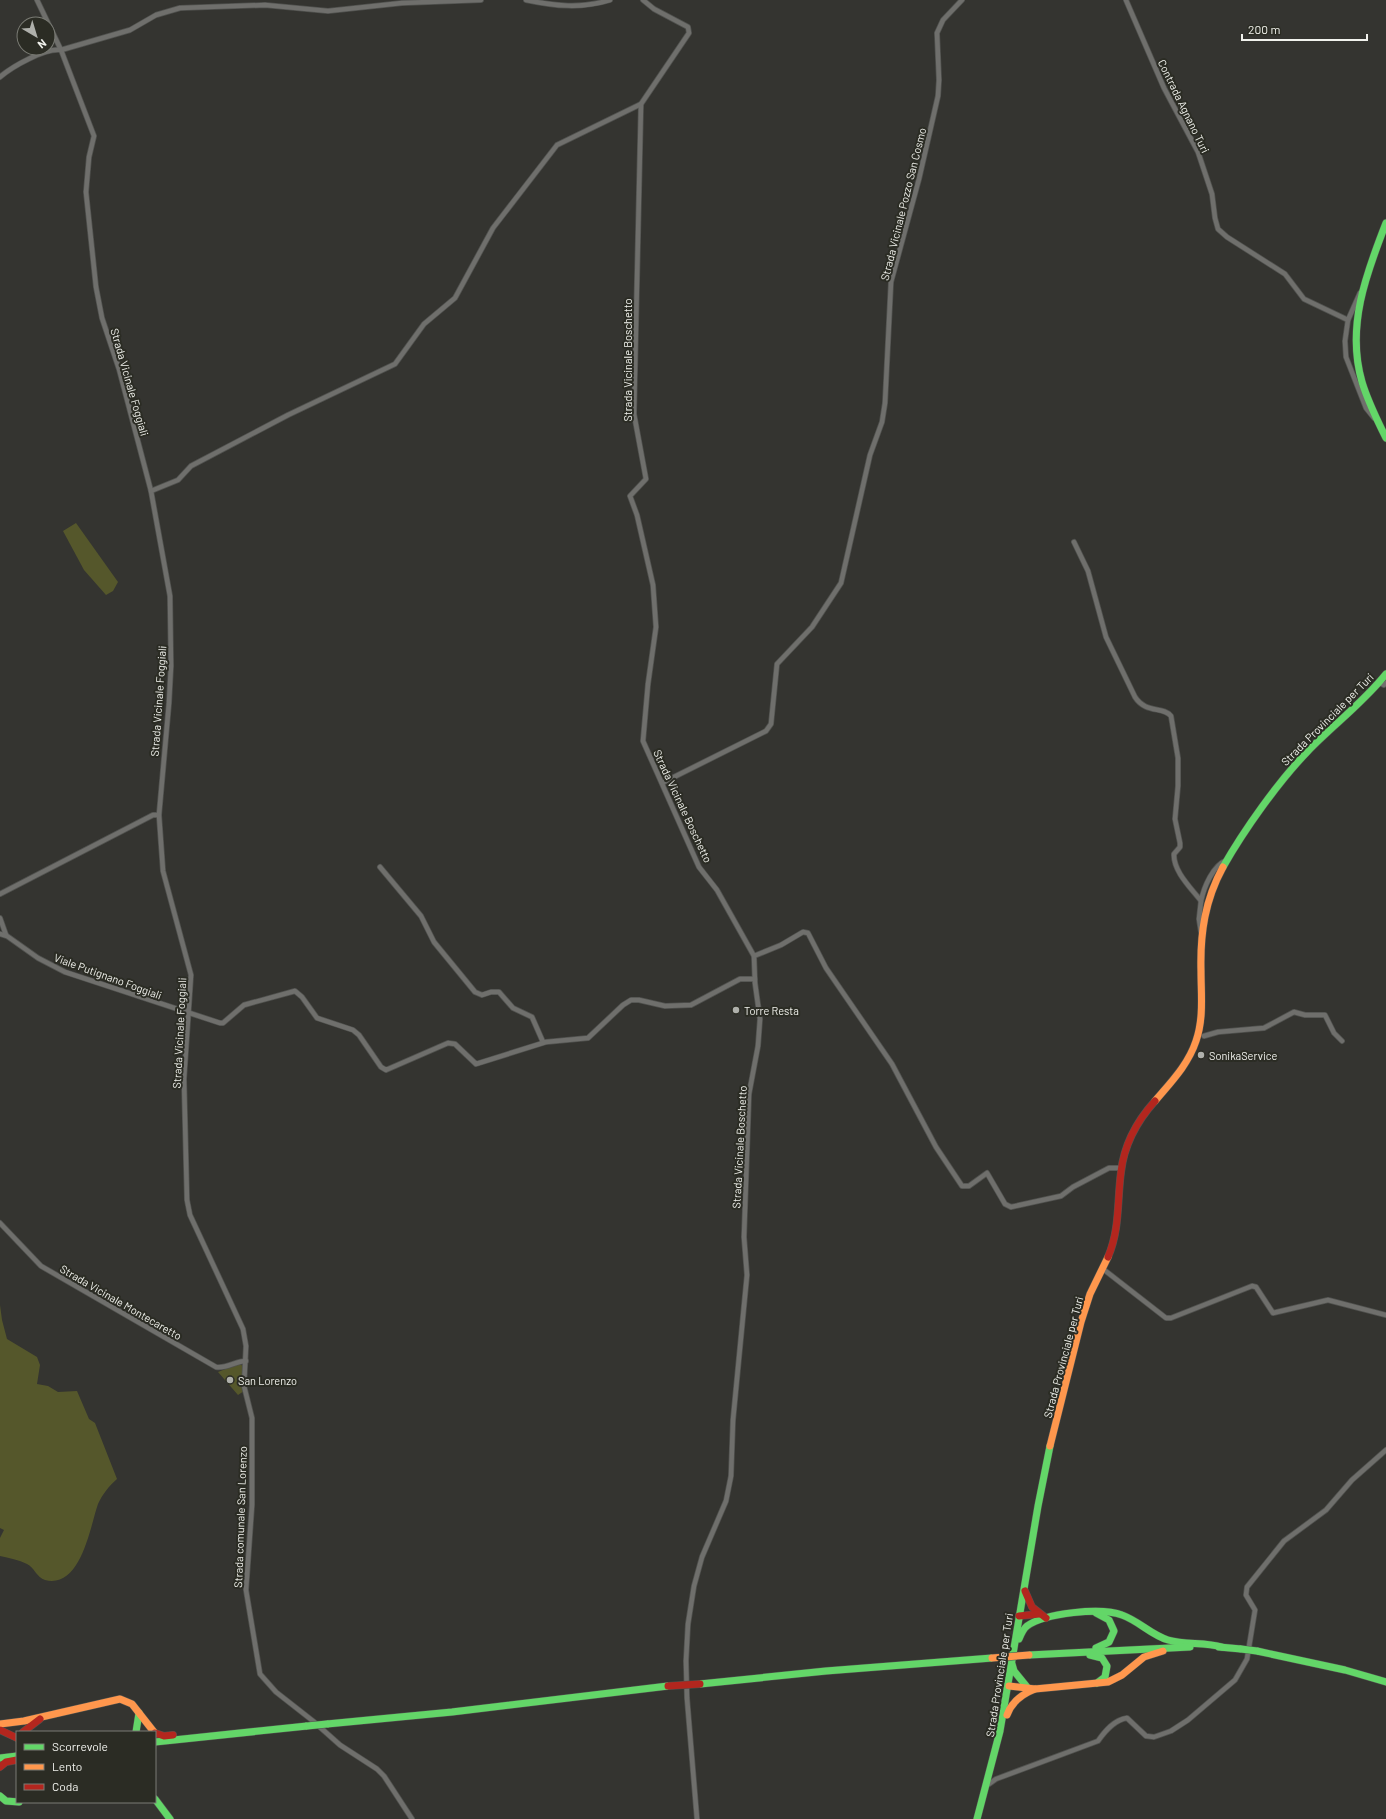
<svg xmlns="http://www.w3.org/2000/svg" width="1386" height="1819" font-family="Barlow,sans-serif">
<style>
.green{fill:#55572b}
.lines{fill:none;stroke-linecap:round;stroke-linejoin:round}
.street-casing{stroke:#51524f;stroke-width:6}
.fast-casing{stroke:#51524f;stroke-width:8}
.slow-casing{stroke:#51524f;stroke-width:8}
.jam-casing{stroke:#51524f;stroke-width:8}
.street{stroke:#6f6f6c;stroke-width:4.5}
.fast{stroke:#63d668;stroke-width:7}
.slow{stroke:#ff974d;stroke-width:7}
.jam{stroke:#b3261e;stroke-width:7}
.fast-bridge-casing{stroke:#51524f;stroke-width:8;stroke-linecap:butt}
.slow-bridge-casing{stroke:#51524f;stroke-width:8;stroke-linecap:butt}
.jam-bridge-casing{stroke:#51524f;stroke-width:8;stroke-linecap:butt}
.fast-bridge{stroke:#63d668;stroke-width:7}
.slow-bridge{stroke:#ff974d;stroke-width:7}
.jam-bridge{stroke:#b3261e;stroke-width:7}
.poi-dot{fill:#afb0ab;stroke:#2b2c24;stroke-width:1.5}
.labels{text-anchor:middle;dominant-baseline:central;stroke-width:4;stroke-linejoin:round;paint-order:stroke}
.street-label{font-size:11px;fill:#f1f2ed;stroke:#2b2c24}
.poi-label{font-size:11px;fill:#f1f2ed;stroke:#2b2c24;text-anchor:start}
</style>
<rect width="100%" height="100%" fill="#343430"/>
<g class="green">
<polygon points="76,523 118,582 113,591 106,595 84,570 63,531"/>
<path d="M 0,1305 L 2,1320 L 7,1339 L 37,1357 L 40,1365 L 37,1384 L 48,1386 L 58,1392 L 77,1391 L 89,1419 L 95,1423 L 117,1479 C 109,1486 102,1495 98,1504 C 90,1527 81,1589 45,1580 C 37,1578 34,1567 27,1564 C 19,1560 9,1558 0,1556 L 0,1538 L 4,1530 L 0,1528 Z"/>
<polygon points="238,1364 244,1366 244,1391 238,1395 218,1372"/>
</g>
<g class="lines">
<defs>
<g id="street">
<polyline points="37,0 61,50 94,136 89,157 86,192 96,287 102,318 119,369 151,491 170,596 171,666 169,703 159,815 163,871 191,975 184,1079 187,1200 190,1215 243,1329 246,1346 244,1386 252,1418 252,1505 246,1590 260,1674 276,1692 313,1721 340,1745 377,1769 384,1776 412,1819"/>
<path d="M 526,0 C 555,6 581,9 610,0"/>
<polyline points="1126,0 1164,88 1198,152 1212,194 1215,218 1218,229 1227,237 1285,274 1304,299 1348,320"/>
<path d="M 0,77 C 13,66 45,48 61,50 L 130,30 L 156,15 L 180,8 L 265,5 L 328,11 L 402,3 L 481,0"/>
<polyline points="641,104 634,414 646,479 630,496 637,515 653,585 656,627 648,684 643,741 699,867 717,890 754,956 755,983 760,1019 758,1046 749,1094 744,1237 747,1275 733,1420 731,1476 726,1501 702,1557 694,1586 688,1624 686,1661 687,1698 697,1819"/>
<polyline points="1360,293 1348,320 1345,341 1346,357 1366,408 1374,418"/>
<polyline points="151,491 178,480 191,466 288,415 395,364 424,324 455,298 493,228 557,145 641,104 689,33 688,27 654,9 643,0"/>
<path d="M 1074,542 L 1088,571 L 1106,637 L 1135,697 C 1146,714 1163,706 1171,716 L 1178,758 L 1178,786 L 1175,819 L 1180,843 L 1180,847 L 1174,854 C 1173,871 1191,888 1201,901 C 1204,887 1213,865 1227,860"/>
<polyline points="1380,683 1384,685 1386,683"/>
<polyline points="662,783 766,731 771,724 777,664 812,627 841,583 870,455 882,422 885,403 891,282 919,179 938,96 939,80 937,33 943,20 962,0"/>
<polyline points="380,867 421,916 434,942 475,992 482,995 491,992 499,992 513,1008 532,1017 543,1042"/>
<polyline points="0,894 153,815 159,815"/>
<polyline points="0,918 6,935"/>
<polyline points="1201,932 1199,919 1201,901"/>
<polyline points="0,934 7,936 38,958 65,972 220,1023 223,1023 244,1005 295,991 302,997 317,1018 353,1030 359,1035 381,1067 386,1070 448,1043 455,1044 476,1064 546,1042 588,1038 623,1005 631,1000 639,1000 665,1006 691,1005 740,979 755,979"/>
<polyline points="754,956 781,945 803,932 808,933 826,968 892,1064 936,1147 962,1186 969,1186 987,1173 1005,1204 1011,1207 1061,1196 1073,1187 1109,1168 1122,1168"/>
<polyline points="1204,1036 1218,1032 1264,1028 1294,1012 1305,1015 1325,1015 1334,1033 1342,1041"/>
<path d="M 0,1223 L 41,1266 L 216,1367 C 226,1369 236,1361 246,1361"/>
<polyline points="1103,1269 1166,1318 1171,1318 1252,1286 1256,1287 1273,1313 1328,1300 1386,1315"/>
<path d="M 989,1784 L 996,1779 L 1098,1741 C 1105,1731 1114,1720 1127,1718 L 1146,1736 L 1154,1737 L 1171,1731 L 1188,1720 L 1235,1680 L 1247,1659 L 1255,1610 L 1246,1595 L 1247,1587 L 1284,1541 L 1326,1510 L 1352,1480 L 1386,1450"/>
</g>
<g id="fast">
<path d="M 1386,223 C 1366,274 1346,327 1362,382 C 1368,402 1377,420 1386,438"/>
<path d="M 1223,867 C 1244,830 1278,782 1308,751 C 1333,725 1363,703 1386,674"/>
<polyline points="1096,1613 1109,1620 1114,1631 1109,1642 1096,1648"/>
<path d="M 1019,1639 C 1021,1634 1023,1629 1027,1626 C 1045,1613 1101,1607 1122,1615 C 1139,1621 1151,1635 1168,1640 C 1185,1645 1204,1642 1222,1647"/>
<polyline points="1219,1647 1241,1649"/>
<polyline points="1257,1651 1345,1670 1386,1682"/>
<polyline points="1029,1655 1190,1647"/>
<polyline points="1090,1655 1102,1658 1107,1666 1105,1677 1097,1683"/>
<polyline points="1012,1664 1014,1671 1027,1687"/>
<polyline points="700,1684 826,1671 992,1658"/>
<polyline points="327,1724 452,1712 668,1686"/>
<polyline points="136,1732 139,1713"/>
<polyline points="155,1742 307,1726"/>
<polyline points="0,1758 17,1756"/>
<polyline points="0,1796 6,1801 19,1802"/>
<polyline points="155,1799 170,1819"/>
<polyline points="977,1819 1000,1731 1038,1506 1050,1446"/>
</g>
<g id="slow">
<path d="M 1155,1101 C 1171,1082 1188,1065 1196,1041 C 1204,1018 1201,994 1201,971 C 1200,933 1205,900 1223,867"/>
<polyline points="1050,1446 1081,1322 1090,1294 1108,1257"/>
<polyline points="1009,1686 1035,1689 1108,1682 1122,1675 1144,1657 1163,1651"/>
<path d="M 1007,1715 C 1012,1701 1022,1694 1035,1689"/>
<polyline points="0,1724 24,1721 120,1699 132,1704 154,1732"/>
</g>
<g id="jam">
<path d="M 1108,1257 C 1120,1229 1117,1202 1121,1172 C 1124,1145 1137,1121 1155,1101"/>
<polyline points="1025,1591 1032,1607 1046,1618"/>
<polyline points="1019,1616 1039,1614"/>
<polyline points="0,1730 17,1738"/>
<polyline points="23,1732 40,1719"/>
<polyline points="155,1733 164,1736 173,1735"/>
<polyline points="0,1767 6,1762 17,1760"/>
</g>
</defs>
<use href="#street" class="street-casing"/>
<use href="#fast" class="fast-casing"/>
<use href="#slow" class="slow-casing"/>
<use href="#jam" class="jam-casing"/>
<use href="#street" class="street"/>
<use href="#fast" class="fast"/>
<use href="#slow" class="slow"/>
<use href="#jam" class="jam"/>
<defs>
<g id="fast-bridge">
<polyline points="1241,1649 1257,1651"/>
<polyline points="307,1726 327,1724"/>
</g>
<polyline id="slow-bridge" points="992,1658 1029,1655"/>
<polyline id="jam-bridge" points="668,1686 700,1684"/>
</defs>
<use href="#fast-bridge" class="fast-bridge-casing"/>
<use href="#slow-bridge" class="slow-bridge-casing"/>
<use href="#jam-bridge" class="jam-bridge-casing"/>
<use href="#fast-bridge" class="fast-bridge"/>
<use href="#slow-bridge" class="slow-bridge"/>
<use href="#jam-bridge" class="jam-bridge"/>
</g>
<g class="poi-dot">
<circle cx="736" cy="1010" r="4"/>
<circle cx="1201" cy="1055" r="4"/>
<circle cx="230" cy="1380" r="4"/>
</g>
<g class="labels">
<g class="street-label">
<text transform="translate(1184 106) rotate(64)">Contrada Agnano Turi</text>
<text transform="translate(903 204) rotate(-76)">Strada Vicinale Pozzo San Cosmo</text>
<text transform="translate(627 360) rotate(-90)">Strada Vicinale Boschetto</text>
<text transform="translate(130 382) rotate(74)">Strada Vicinale Foggiali</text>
<text transform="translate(158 701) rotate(-86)">Strada Vicinale Foggiali</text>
<text transform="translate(1327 719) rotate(-45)">Strada Provinciale per Turi</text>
<text transform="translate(683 806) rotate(65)">Strada Vicinale Boschetto</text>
<text transform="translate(108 976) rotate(20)">Viale Putignano Foggiali</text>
<text transform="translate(179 1033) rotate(-87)">Strada Vicinale Foggiali</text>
<text transform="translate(739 1147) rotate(-87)">Strada Vicinale Boschetto</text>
<text transform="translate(121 1302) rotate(30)">Strada Vicinale Montecaretto</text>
<text transform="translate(1063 1357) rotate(-75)">Strada Provinciale per Turi</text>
<text transform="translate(240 1517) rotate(-88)">Strada comunale San Lorenzo</text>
<text transform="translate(999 1675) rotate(-81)">Strada Provinciale per Turi</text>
</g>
<g class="poi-label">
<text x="744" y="1010">Torre Resta</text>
<text x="1209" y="1055">SonikaService</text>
<text x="238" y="1380">San Lorenzo</text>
</g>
</g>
<rect x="16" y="1731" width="140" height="72" fill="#2b2c24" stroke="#7a7b74"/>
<rect x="24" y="1744" width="20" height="6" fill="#63d668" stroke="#7a7b74"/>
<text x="52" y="1751" font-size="12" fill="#f1f2ed">Scorrevole</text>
<rect x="24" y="1764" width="20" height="6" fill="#ff974d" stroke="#7a7b74"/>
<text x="52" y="1771" font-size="12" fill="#f1f2ed">Lento</text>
<rect x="24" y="1784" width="20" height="6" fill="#b3261e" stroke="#7a7b74"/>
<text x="52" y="1791" font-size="12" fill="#f1f2ed">Coda</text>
<g transform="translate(36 36) rotate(142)"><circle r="19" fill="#2b2c24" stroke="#7a7b74"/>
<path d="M0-3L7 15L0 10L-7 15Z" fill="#afb0ab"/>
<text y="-6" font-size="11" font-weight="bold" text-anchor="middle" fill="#f1f2ed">N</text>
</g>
<path d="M1242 34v6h125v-6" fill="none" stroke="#f1f2ed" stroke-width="2"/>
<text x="1248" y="34" font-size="12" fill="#f1f2ed" stroke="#2b2c24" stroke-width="3" paint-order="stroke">200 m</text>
</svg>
